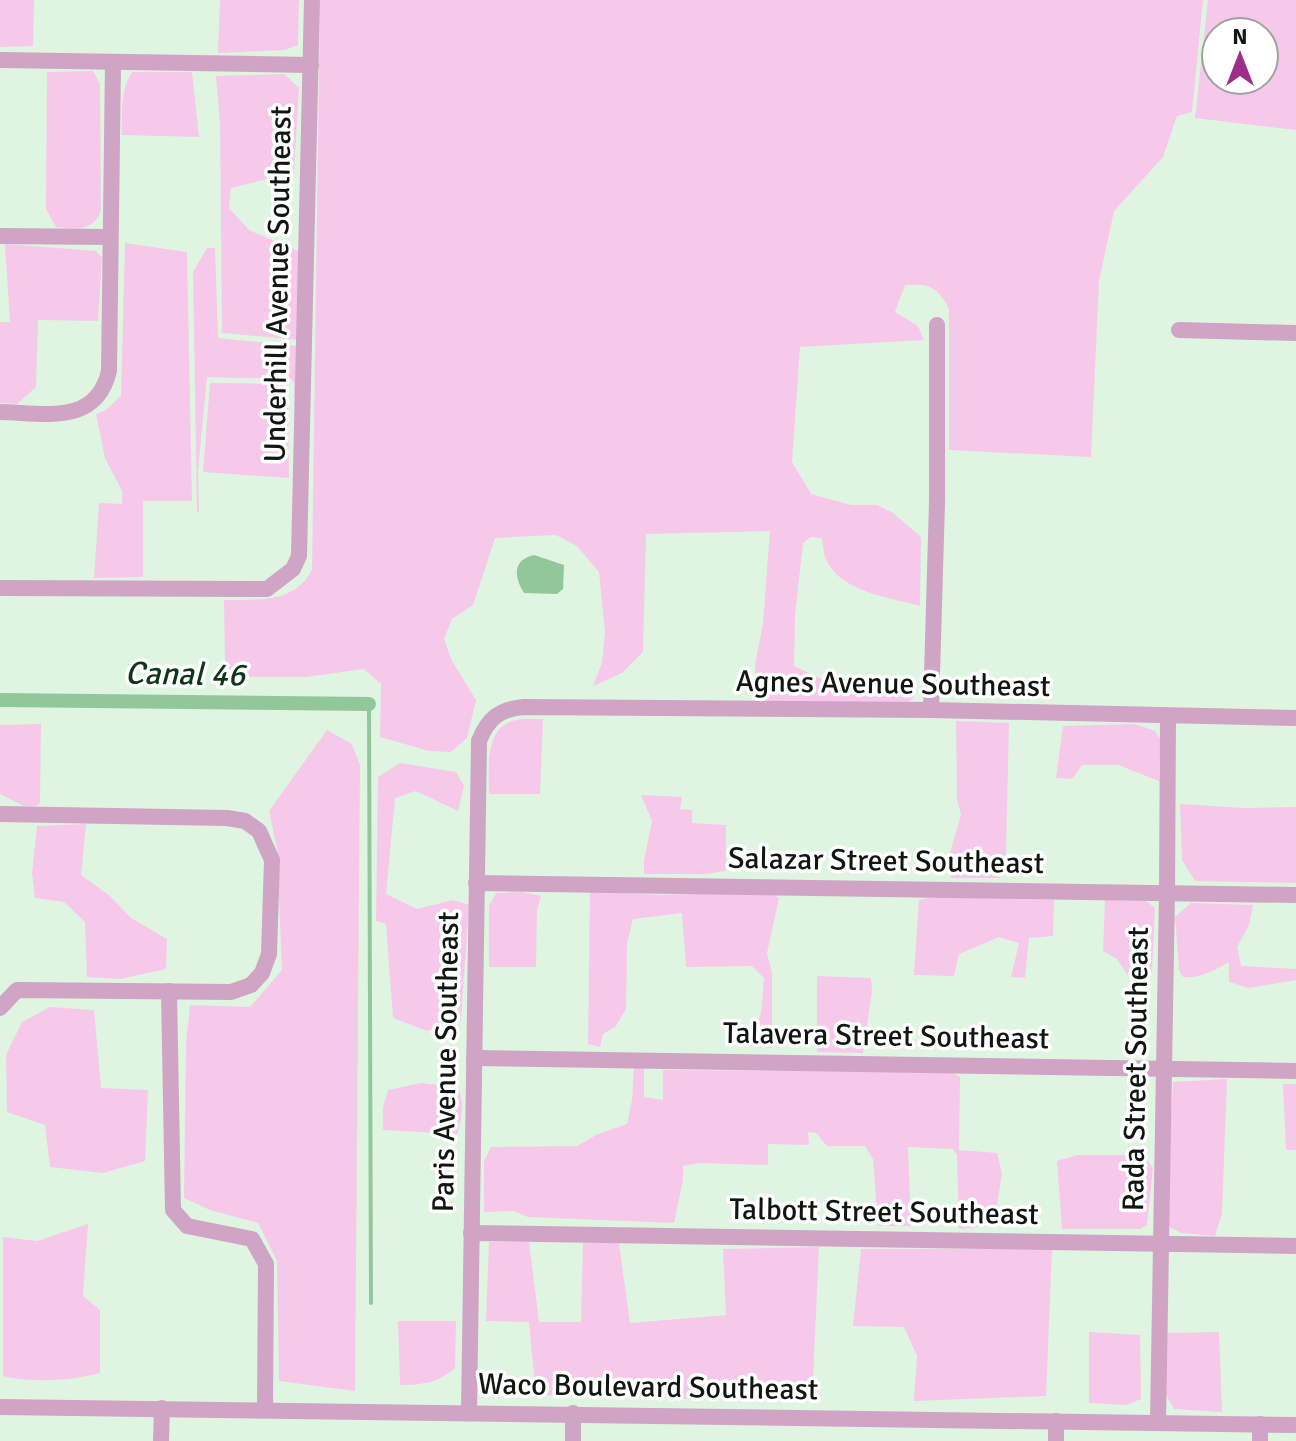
<svg xmlns="http://www.w3.org/2000/svg" width="1296" height="1441" font-family="Signika,sans-serif">
<style>
.green{fill:#f6c9ea;fill-rule:evenodd}
.water{fill:#91c79b}
.lines{fill:none;stroke-linecap:round;stroke-linejoin:round}
.stream{stroke:#91c79b;stroke-width:4}
.canal{stroke:#91c79b;stroke-width:14}
.minor{stroke:#cfa4c4;stroke-width:16}
.labels{text-anchor:middle;dominant-baseline:central;stroke-width:7;stroke-linejoin:round;paint-order:stroke}
.street-label{font-size:30px;fill:#101711;stroke:#fff}
.water-label{font-size:32px;font-style:italic;fill:#0e371a;stroke:#fff}
</style>
<rect width="100%" height="100%" fill="#dff5e2"/>
<g class="green">
<polygon points="0,0 34,0 33,46 0,47"/>
<polygon points="220,0 299,0 298,45 285,50 218,53"/>
<path d="M 320,0 L 1203,0 L 1192,112 L 1177,116 L 1163,157 L 1114,211 L 1099,281 L 1091,457 L 949,450 L 949,309 C 937,286 930,284 905,285 L 895,312 L 918,326 L 924,340 L 800,347 L 792,462 L 811,494 L 851,505 L 877,505 L 893,513 L 921,537 L 920,606 C 889,597 838,592 825,557 C 823,551 823,544 822,538 L 811,537 L 803,543 L 795,615 L 794,666 L 833,684 L 914,682 L 913,698 L 906,705 L 757,704 L 755,665 L 763,623 L 770,531 L 646,534 L 643,652 L 622,673 L 593,686 L 602,663 L 605,632 L 599,572 L 577,546 L 556,535 L 495,538 L 473,605 L 452,619 L 444,639 L 452,661 L 476,700 L 467,738 L 451,752 L 429,751 L 380,737 L 381,684 L 364,669 L 306,677 L 241,677 L 225,666 L 224,600 C 257,599 296,604 312,569 Z"/>
<path d="M 1208,0 L 1296,0 L 1296,130 L 1195,118 ZM 1264,32 L 1264,80 L 1216,80 L 1216,32 Z"/>
<path d="M 93,71 L 100,84 L 101,211 C 92,232 76,229 56,227 L 46,209 L 47,72 Z"/>
<path d="M 132,72 L 192,72 L 199,137 L 122,135 C 122,112 120,91 132,72 Z"/>
<polygon points="284,74 299,88 294,172 231,188 229,208 249,230 300,252 300,340 222,333 220,123 216,76"/>
<polygon points="125,243 187,252 192,501 143,501 143,577 94,578 99,503 122,504 122,491 105,458 96,414 106,410 121,396"/>
<polygon points="5,244 96,251 102,258 98,321 38,320 36,387 17,404 0,403 0,322 10,322"/>
<polygon points="207,248 215,248 218,338 298,346 295,452 294,384 292,379 207,377 198,471 199,513 197,512 193,272"/>
<polygon points="210,383 288,384 289,478 203,472"/>
<path d="M 543,719 L 540,794 L 489,794 C 489,769 484,726 516,720 C 524,718 534,719 543,719 Z"/>
<polygon points="956,721 1009,723 1006,855 1000,878 951,878 949,856 961,815 957,799"/>
<polygon points="41,724 40,803 37,806 24,806 0,794 0,725"/>
<polygon points="1135,724 1155,731 1160,739 1159,781 1118,765 1082,765 1072,779 1056,778 1063,726"/>
<polygon points="327,730 352,744 360,765 355,1391 279,1381 277,1261 258,1223 210,1210 184,1198 186,1044 190,1005 250,1007 282,970 277,849 269,811"/>
<polygon points="400,763 456,772 464,786 458,811 416,791 395,798 386,894 417,909 453,900 469,905 461,1020 427,1031 393,1018 386,924 376,921 378,777"/>
<polygon points="641,795 682,797 680,809 692,810 692,823 726,825 726,871 705,874 644,874 644,860 652,821"/>
<polygon points="1180,804 1244,808 1296,807 1296,883 1195,881 1182,860"/>
<polygon points="86,824 81,875 110,896 131,918 167,939 166,969 120,979 87,977 85,922 64,902 35,898 32,873 37,826"/>
<polygon points="590,891 659,895 766,892 779,898 767,953 772,973 772,1048 749,1046 761,1013 764,978 752,966 686,967 682,913 633,919 627,943 626,1009 616,1026 603,1034 600,1047 588,1044"/>
<polygon points="522,892 541,896 537,910 536,967 489,967 489,906 496,893"/>
<polygon points="934,897 1054,900 1053,936 1029,938 1025,978 1011,977 1019,943 999,937 959,954 954,976 914,975 919,900"/>
<polygon points="1105,900 1146,901 1155,908 1152,971 1129,977 1117,959 1103,951"/>
<path d="M 1191,903 L 1253,905 L 1249,925 L 1237,947 L 1241,966 L 1296,969 L 1296,980 L 1249,988 L 1229,982 L 1229,962 C 1215,970 1200,979 1183,977 L 1179,970 L 1175,917 Z"/>
<polygon points="817,976 871,978 872,991 863,1053 817,1052"/>
<polygon points="50,1007 94,1010 101,1088 148,1090 145,1161 103,1173 50,1167 45,1125 7,1112 6,1055 22,1022"/>
<polygon points="644,1066 644,1097 663,1100 663,1070 951,1072 960,1077 959,1150 997,1153 1002,1173 994,1225 959,1229 957,1155 953,1149 908,1147 911,1226 878,1226 873,1159 865,1146 827,1146 816,1133 808,1132 809,1145 768,1144 768,1165 699,1163 683,1166 683,1180 674,1223 528,1217 513,1211 484,1212 484,1161 491,1147 577,1146 596,1135 627,1124 632,1100 634,1068"/>
<polygon points="1227,1079 1222,1214 1215,1236 1181,1233 1166,1225 1173,1082"/>
<path d="M 421,1083 L 457,1087 C 465,1100 462,1120 457,1134 L 383,1130 L 383,1107 L 388,1090 Z"/>
<polygon points="1283,1084 1296,1084 1296,1150 1286,1150"/>
<polygon points="1077,1155 1144,1155 1153,1168 1147,1225 1140,1229 1062,1229 1057,1161"/>
<path d="M 88,1224 L 83,1296 L 100,1310 L 100,1373 C 70,1381 33,1383 3,1376 L 3,1237 L 37,1241 Z"/>
<polygon points="489,1242 529,1242 539,1322 581,1322 583,1243 619,1243 630,1323 726,1315 723,1249 819,1247 812,1402 536,1395 529,1322 486,1321"/>
<polygon points="861,1249 1052,1249 1046,1396 914,1401 917,1356 904,1327 853,1326"/>
<path d="M 398,1321 L 456,1321 L 455,1368 C 438,1383 421,1385 400,1385 Z"/>
<polygon points="1089,1332 1140,1335 1141,1399 1126,1405 1089,1403"/>
<polygon points="1219,1332 1222,1412 1174,1409 1164,1391 1165,1333"/>
</g>
<path class="water" d="M 534,555 L 564,565 L 563,589 L 557,594 L 524,593 C 514,577 512,560 534,555 Z"/>
<g class="lines">
<polyline class="stream" points="369,704 371,1303"/>
<polyline class="canal" points="0,700 369,704"/>
<g class="minor">
<polyline points="0,60 311,65"/>
<polyline points="0,236 110,237"/>
<polyline points="1179,330 1296,333"/>
<path d="M 0,412 C 45,413 96,426 109,371 L 113,63"/>
<polyline points="0,588 267,589 293,569 299,556 312,0"/>
<polyline points="931,710 937,502 937,325"/>
<polyline points="0,814 227,818 245,821 259,831 272,860 269,954 262,973 251,985 231,992 17,990 0,1008"/>
<polyline points="476,883 1296,895"/>
<polyline points="169,991 173,1210 187,1226 252,1239 266,1264 265,1410"/>
<polyline points="474,1058 1296,1071"/>
<polyline points="471,1233 1296,1246"/>
<polyline points="0,1407 1296,1425"/>
<path d="M 469,1412 L 479,741 C 488,718 500,709 524,707 L 931,710 L 1296,718"/>
<polyline points="1158,1422 1167,893 1168,717"/>
<polyline points="161,1441 162,1408"/>
<polyline points="573,1441 573,1413"/>
<polyline points="1056,1441 1056,1421"/>
<polyline points="1260,1441 1260,1424"/>
</g>
</g>
<g class="labels">
<g class="street-label">
<text transform="translate(278 284) rotate(-89)">Underhill Avenue Southeast</text>
<text transform="translate(893 684) rotate(1)">Agnes Avenue Southeast</text>
<text transform="translate(886 861) rotate(1)">Salazar Street Southeast</text>
<text transform="translate(886 1036) rotate(1)">Talavera Street Southeast</text>
<text transform="translate(446 1062) rotate(-89)">Paris Avenue Southeast</text>
<text transform="translate(1136 1069) rotate(-89)">Rada Street Southeast</text>
<text transform="translate(884 1212) rotate(1)">Talbott Street Southeast</text>
<text transform="translate(648 1387) rotate(1)">Waco Boulevard Southeast</text>
</g>
<g class="water-label">
<text transform="translate(185 674) rotate(1)">Canal 46</text>
</g>
</g>
<g transform="translate(1240 56)"><circle r="38" fill="#ffffff" stroke="#9fa2a0" stroke-width="2"/>
<path d="M0-6L14 30L0 20L-14 30Z" fill="#9f2e8b"/>
<text y="-12" font-size="22" font-weight="bold" text-anchor="middle" fill="#101711">N</text>
</g>
</svg>
